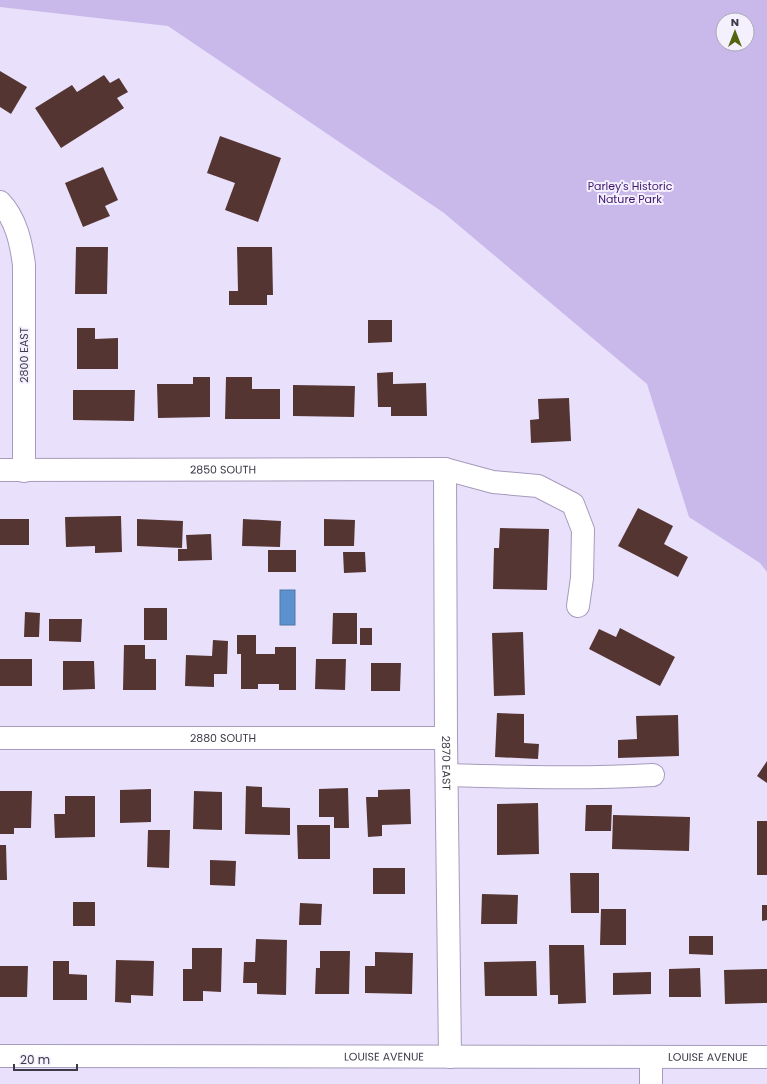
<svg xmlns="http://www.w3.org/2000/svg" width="767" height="1084" font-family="Poppins,sans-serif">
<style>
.green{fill:#c9b8ea;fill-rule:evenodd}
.water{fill:#5b92ce;stroke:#5277a6}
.building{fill:#553531}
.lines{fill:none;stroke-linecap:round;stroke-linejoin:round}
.minor-casing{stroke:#a69bbc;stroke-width:24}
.minor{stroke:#fff;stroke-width:22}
.labels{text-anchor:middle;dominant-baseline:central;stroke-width:4;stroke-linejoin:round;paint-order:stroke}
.park-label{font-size:11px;fill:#3f176c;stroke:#f4f0fe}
.street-label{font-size:11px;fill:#3d3947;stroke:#f4f0fe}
</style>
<rect width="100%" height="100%" fill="#e9e0fc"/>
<path class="green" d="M 0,0 L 767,0 L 767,572 L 760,563 L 689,517 L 647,384 L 444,213 L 168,26 L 0,7 ZM 723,20 L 747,20 L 747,44 L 723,44 Z"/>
<rect class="water" x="280" y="590" width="15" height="35"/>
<g class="building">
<polygon points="0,71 27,87 11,114 0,107"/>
<polygon points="104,75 110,83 119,78 128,92 117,98 124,108 61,148 35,108 72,85 77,92"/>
<polygon points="220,136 281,158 258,222 225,210 235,183 207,173"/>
<polygon points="103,167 118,200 105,206 110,216 83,227 65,183"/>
<polygon points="76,247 108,247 107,294 75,294"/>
<polygon points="237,247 272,247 273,295 267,295 267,305 229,305 229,291 238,291"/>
<polygon points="368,320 392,320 392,342 368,343"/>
<polygon points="77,328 95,328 95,339 118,338 118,369 77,369"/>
<polygon points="393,372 393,384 426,383 427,416 391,416 391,407 378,407 377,373"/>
<polygon points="193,377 210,377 210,417 158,418 157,384 193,384"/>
<polygon points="226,377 252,377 252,389 280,389 280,419 225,419"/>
<polygon points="293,385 355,386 354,417 293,416"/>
<polygon points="73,390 135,390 134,421 73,420"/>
<polygon points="569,398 571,441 531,443 530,420 539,419 538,399"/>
<polygon points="638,508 673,526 664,544 688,557 678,577 618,546"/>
<polygon points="121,516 122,552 95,553 95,546 66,547 65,517"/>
<rect x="0" y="519" width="29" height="26"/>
<polygon points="137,519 183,521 182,548 137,546"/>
<polygon points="243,519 281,521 280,547 242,546"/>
<polygon points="324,519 355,520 354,546 324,546"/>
<polygon points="500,528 549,529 547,590 493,589 494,548 499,548"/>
<polygon points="211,534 212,560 178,561 178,549 187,549 186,535"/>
<rect x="268" y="550" width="28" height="22"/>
<polygon points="343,552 365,552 366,572 344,573"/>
<rect x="144" y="608" width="23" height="32"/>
<polygon points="25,612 40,613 39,637 24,637"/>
<polygon points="333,613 357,613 357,644 332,644"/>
<polygon points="49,619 82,619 81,642 49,641"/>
<rect x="360" y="628" width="12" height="17"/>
<polygon points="620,628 675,657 660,686 589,649 599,629 616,637"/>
<polygon points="523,632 525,695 494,696 492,633"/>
<polygon points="237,635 256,635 256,654 275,654 275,647 296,647 296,690 279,690 279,684 258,684 258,689 241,689 241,654 237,654"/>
<polygon points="213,640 228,641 227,674 214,674 214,687 185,686 186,655 212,656"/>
<polygon points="124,645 145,645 145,659 156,659 156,690 123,690"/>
<rect x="0" y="659" width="32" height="27"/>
<polygon points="316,659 346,659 345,690 315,689"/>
<polygon points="63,661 94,661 95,689 63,690"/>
<polygon points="371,663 401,663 400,691 371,691"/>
<polygon points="497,713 524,714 524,743 539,744 538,759 495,757"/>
<polygon points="678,715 679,756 618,758 618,740 637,739 636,716"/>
<polygon points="767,761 767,783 757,776"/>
<polygon points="246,786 262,787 262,807 290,808 290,835 245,834"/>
<polygon points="348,788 349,828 334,828 334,817 319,817 319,789"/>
<polygon points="151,789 151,822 120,823 120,790"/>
<polygon points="410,789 411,824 382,825 382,836 368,837 366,797 378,797 378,790"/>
<polygon points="0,791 32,791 31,828 14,828 14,834 0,834"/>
<polygon points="194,791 222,792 222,830 193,829"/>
<polygon points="65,796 95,796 95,837 55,838 54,814 65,814"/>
<polygon points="538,803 539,854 497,855 497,804"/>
<polygon points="586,805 612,805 611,831 585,831"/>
<polygon points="613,815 690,817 689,851 612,849"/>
<rect x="757" y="821" width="10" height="54"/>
<polygon points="297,825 330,825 330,859 298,859"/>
<polygon points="148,830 170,830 169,868 147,867"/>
<polygon points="0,845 6,845 7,880 0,880"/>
<polygon points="210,860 236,861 235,886 210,885"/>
<rect x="373" y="868" width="32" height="26"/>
<polygon points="570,873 599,873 599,913 571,913"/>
<polygon points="482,894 518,895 517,924 481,924"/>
<rect x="73" y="902" width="22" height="24"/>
<polygon points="300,903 322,904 321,925 299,925"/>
<polygon points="762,905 767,905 767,920 762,921"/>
<polygon points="601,909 626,909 626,945 600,945"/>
<polygon points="689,936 713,936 713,955 689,954"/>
<polygon points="256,939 287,940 286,995 257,994 257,983 243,983 244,962 255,962"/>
<polygon points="549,945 584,945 586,1003 558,1004 558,995 550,995"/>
<polygon points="192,948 222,948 221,992 203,991 203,1001 183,1001 183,969 192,969"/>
<polygon points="320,951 350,951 349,994 315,994 316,968 320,968"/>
<polygon points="375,952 413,953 412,994 365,993 365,966 375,966"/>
<polygon points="116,960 154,961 153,996 131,995 131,1003 115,1002"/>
<polygon points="53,961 69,961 69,974 87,975 87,1000 53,1000"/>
<polygon points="536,961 537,996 485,996 484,962"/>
<polygon points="0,966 28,966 27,997 0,997"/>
<polygon points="700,968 701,997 669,997 669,969"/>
<polygon points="767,969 767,1003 725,1004 724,970"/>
<polygon points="651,972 651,994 613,995 613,973"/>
</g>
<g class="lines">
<defs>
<g id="minor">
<path d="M 0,202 C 16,219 21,242 24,265 L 24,471"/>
<path id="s1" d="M 445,469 L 446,738 L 450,1057"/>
<path id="s2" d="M 0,470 L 445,469 L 493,482 L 538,486 L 573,504 L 583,530 L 582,578 L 578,606"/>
<path id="s3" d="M 0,738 L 446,738"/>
<path d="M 447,775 C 515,777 584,779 653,775"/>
<path id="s4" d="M 0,1056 L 767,1057"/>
<polyline points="651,1057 651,1084"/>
</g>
</defs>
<use href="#minor" class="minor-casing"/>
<use href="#minor" class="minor"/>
</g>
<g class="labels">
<g class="park-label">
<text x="630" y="186">Parley's Historic<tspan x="630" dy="13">Nature Park</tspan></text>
</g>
<g class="street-label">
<text transform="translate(24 355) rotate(-90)">2800 EAST</text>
<text stroke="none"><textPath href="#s2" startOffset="223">2850 SOUTH</textPath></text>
<text stroke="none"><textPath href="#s3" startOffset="223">2880 SOUTH</textPath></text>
<text stroke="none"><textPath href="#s1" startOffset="294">2870 EAST</textPath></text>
<text stroke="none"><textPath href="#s4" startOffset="384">LOUISE AVENUE</textPath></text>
<text stroke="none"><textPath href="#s4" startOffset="708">LOUISE AVENUE</textPath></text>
</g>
</g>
<g transform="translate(735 32)"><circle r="19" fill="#f4f0fe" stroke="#aba7b5"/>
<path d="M0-3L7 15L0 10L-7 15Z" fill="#53650e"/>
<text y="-6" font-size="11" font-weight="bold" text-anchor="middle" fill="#3d3947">N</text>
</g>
<path d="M14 1064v6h63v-6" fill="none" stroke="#3d3947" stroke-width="2"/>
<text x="20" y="1064" font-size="12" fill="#3d3947" stroke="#f4f0fe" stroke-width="3" paint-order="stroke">20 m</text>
</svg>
